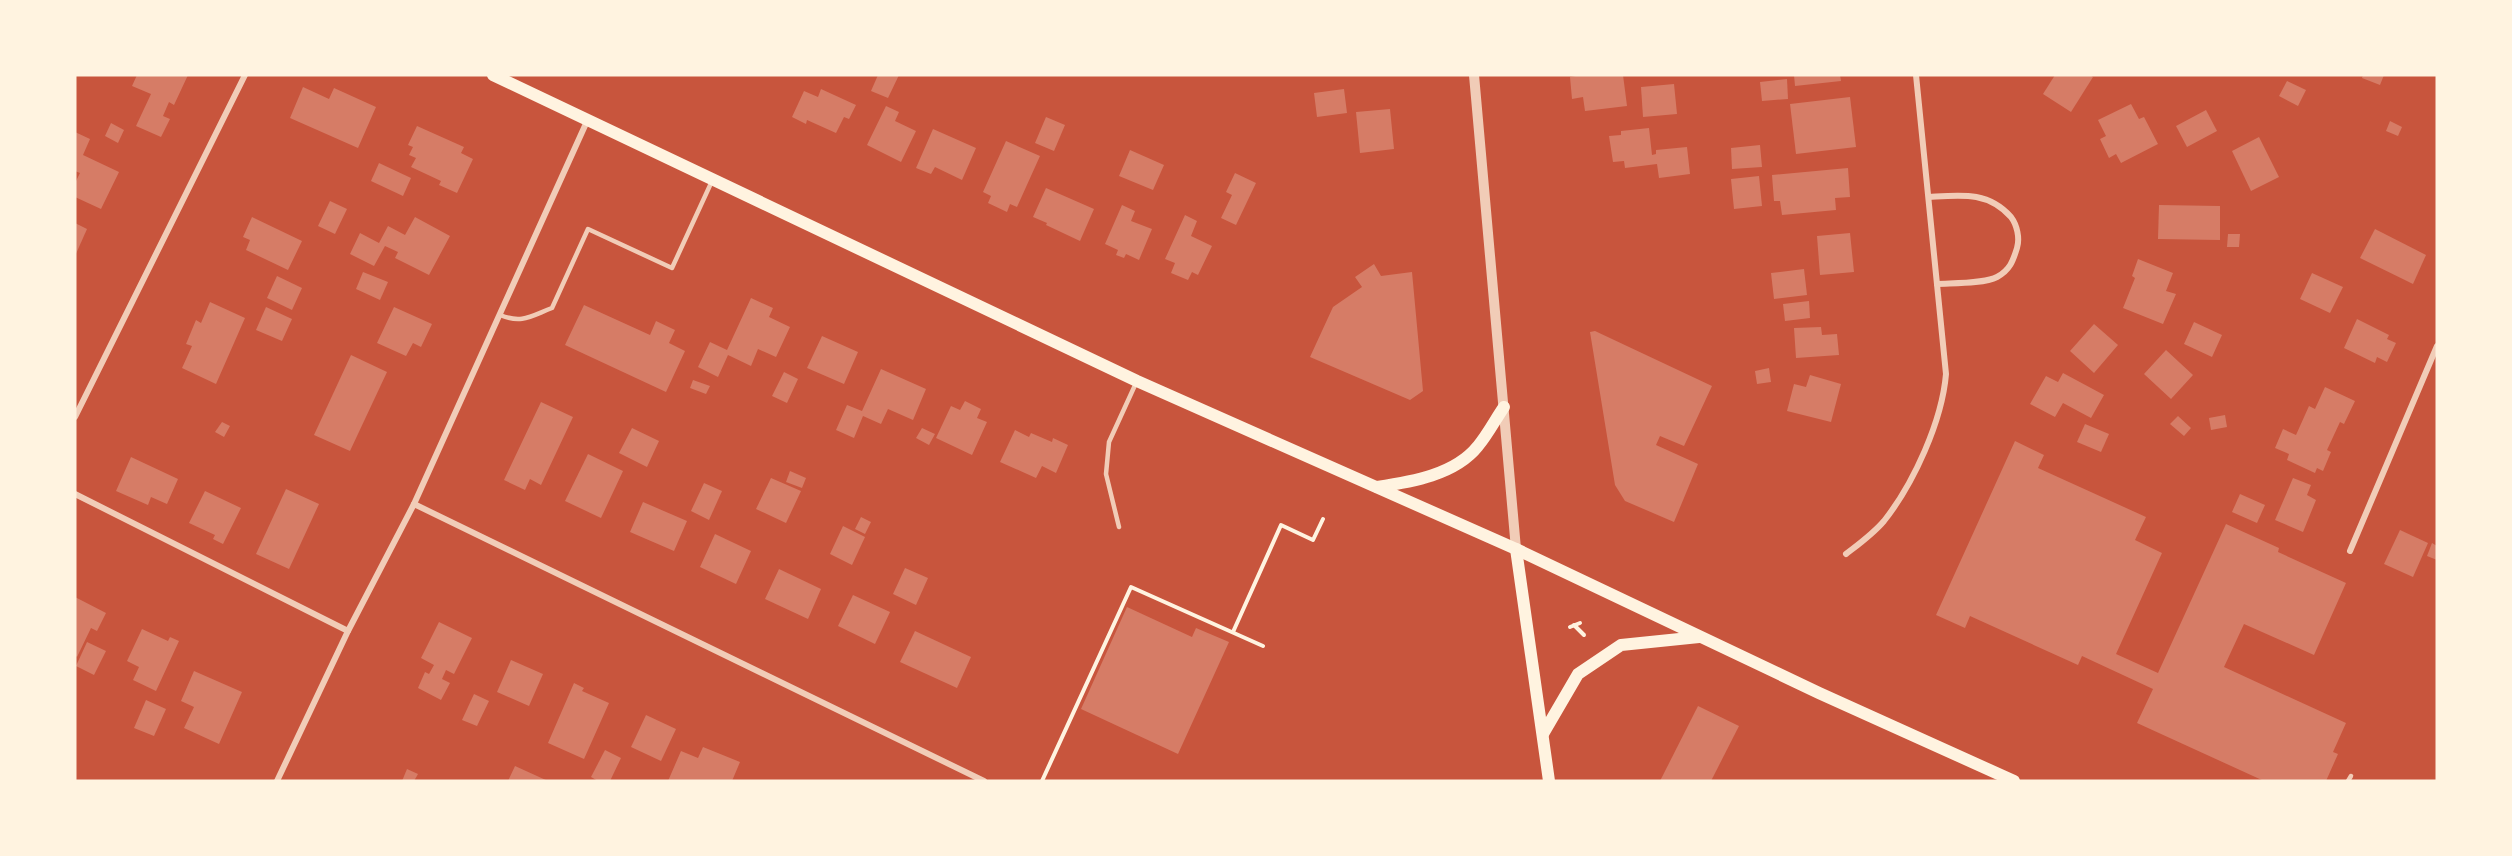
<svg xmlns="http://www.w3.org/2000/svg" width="2512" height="856" font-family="'Varela Round',sans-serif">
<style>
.building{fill:#d67c66}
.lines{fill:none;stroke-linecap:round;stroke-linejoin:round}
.path{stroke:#fff3e0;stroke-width:4}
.service{stroke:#f1ccb7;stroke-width:4.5}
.minor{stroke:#f1ccb7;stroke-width:6}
.tertiary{stroke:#f1ccb7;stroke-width:10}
.secondary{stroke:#fff3e0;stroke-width:12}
</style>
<rect width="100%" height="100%" fill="#c8553d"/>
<g class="building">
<polygon points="137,75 188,75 174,105 169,102 163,116 170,119 161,137 136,126 151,94 132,86"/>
<polygon points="878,75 899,75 888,98 871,91"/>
<polygon points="1581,75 1623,75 1627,106 1585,111 1583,97 1572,99 1570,77"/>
<polygon points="1794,75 1840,75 1841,81 1795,86"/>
<polygon points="2055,75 2090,75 2093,77 2071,112 2043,94"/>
<polygon points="2363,75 2384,75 2380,85 2362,78"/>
<polygon points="1787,79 1788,99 1762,101 1760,82"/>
<polygon points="2287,81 2306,90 2298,106 2279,96"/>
<polygon points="1674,84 1677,114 1643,117 1641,87"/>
<polygon points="303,87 329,99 334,88 376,107 358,148 290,118"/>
<polygon points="821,89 856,105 849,119 844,117 836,133 807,120 806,124 792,117 804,91 818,97"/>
<polygon points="1344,89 1347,113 1317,117 1314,93"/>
<polygon points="1850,97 1856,147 1796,154 1790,104"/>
<polygon points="2131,104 2139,119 2144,117 2158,144 2121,163 2116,154 2109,158 2100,139 2106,136 2098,120"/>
<polygon points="886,106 899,112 895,121 916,131 901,162 867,145"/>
<polygon points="1390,109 1394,149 1360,153 1356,112"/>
<polygon points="2206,110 2217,131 2187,147 2176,126"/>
<polygon points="1046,117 1065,125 1054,151 1035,143"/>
<polygon points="2390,121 2402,127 2398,136 2386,131"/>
<polygon points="111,123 124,130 118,143 105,136"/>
<polygon points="417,126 464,147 461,153 473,159 457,193 439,185 441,181 411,167 416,158 409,155 413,147 408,145"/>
<polygon points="1649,128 1652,155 1656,154 1656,150 1687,147 1690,174 1659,178 1657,164 1625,168 1624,161 1613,162 1609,136 1621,135 1621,131"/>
<polygon points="933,129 976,148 962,180 935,167 931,174 916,168"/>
<polygon points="75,132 90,139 83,155 119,172 101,209 75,197 75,183 80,173 75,171"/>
<polygon points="2259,137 2279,177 2251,191 2232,151"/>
<polygon points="1006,141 1040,156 1017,207 1010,204 1007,212 988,203 991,196 983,192"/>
<polygon points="1760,145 1762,167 1732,169 1731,148"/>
<polygon points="1130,150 1164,165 1153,190 1119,176"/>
<polygon points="379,163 411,178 403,196 371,181"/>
<polygon points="1848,168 1850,197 1835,198 1836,210 1782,215 1780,201 1774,201 1772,175"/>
<polygon points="1235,173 1256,183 1236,225 1221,218 1232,195 1226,192"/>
<polygon points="1759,176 1762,206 1734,209 1731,179"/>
<polygon points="1046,188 1094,209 1080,241 1046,225 1047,223 1033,217"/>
<polygon points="330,201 347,209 335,234 318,226"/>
<polygon points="1122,205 1135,211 1131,221 1152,229 1139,260 1126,254 1124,258 1116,255 1118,250 1105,244"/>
<polygon points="2159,205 2220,206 2220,240 2158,239"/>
<polygon points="1185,215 1197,221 1191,236 1212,246 1198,275 1192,272 1188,280 1171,273 1175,263 1165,259"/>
<polygon points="252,217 302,241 288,270 246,250 250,240 243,237"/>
<polygon points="415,217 450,236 429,275 395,258 398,252 385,246 374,266 350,254 360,233 379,243 388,226 405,235"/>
<polygon points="75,223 87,229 75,256"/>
<polygon points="2375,229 2426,255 2413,284 2360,258"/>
<polygon points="1850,233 1854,272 1820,275 1817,236"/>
<polygon points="2228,234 2240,234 2239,247 2227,247"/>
<polygon points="2138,259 2173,273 2166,291 2176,294 2163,324 2123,308 2135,278 2132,276"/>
<polygon points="1374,264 1381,276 1412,272 1423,391 1410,400 1310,357 1333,307 1362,287 1355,277"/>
<polygon points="1804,269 1807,295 1774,299 1771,273"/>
<polygon points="363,272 388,282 380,300 356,289"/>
<polygon points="2312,273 2343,287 2330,313 2300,299"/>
<polygon points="277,276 302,288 292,310 267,298"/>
<polygon points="751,298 773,308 769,317 790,327 776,357 758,349 751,366 728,355 718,377 698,367 710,342 727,350"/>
<polygon points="1809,301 1810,318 1785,321 1783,304"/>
<polygon points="210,302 245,318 216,384 182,368 192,346 186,344 196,320 201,323"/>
<polygon points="584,305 650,335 656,321 675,330 669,343 685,351 666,392 565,345"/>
<polygon points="266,307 292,319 282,341 256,330"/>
<polygon points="394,307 432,324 421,347 413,343 406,356 377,343"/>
<polygon points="2357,319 2389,335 2387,339 2396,343 2387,362 2377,357 2375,363 2344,348"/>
<polygon points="2194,322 2222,335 2212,357 2184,344"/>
<polygon points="2094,324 2118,345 2094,373 2070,351"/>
<polygon points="1821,327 1822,335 1837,334 1839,355 1796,358 1794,328"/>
<polygon points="1595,331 1712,386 1684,446 1660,436 1656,445 1698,464 1674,522 1625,501 1615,485 1590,332"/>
<polygon points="822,336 858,352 844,384 807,368"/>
<polygon points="2166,350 2193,375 2171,399 2144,374"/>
<polygon points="351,355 387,372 350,451 314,435"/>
<polygon points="1769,368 1771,382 1757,384 1755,371"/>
<polygon points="881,369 926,389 913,420 888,409 881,424 863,416 854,438 836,430 847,405 862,411"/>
<polygon points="784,372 798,379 787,403 772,396"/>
<polygon points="2063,373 2104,395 2091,418 2063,403 2055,417 2030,404 2046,376 2058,382"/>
<polygon points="1810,375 1841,384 1831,422 1787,411 1794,384 1806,387"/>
<polygon points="693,380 710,386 706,394 690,388"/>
<polygon points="2325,387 2355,401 2344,424 2340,422 2327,450 2331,452 2323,471 2317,468 2315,473 2287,460 2289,454 2275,448 2283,429 2296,435 2309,406 2315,409"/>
<polygon points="965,401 981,409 977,418 987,422 972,455 936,438 951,406 960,410"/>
<polygon points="541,402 573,417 541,485 530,479 525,490 504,480"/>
<polygon points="2225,415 2227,427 2211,430 2209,418"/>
<polygon points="2178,416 2191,428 2184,436 2170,424"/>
<polygon points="222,422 230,426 224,437 215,432"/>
<polygon points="2085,424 2109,434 2101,452 2077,442"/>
<polygon points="632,428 659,441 647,467 619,453"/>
<polygon points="922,428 935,434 929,445 916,438"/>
<polygon points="1015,430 1029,437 1031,433 1052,442 1053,438 1068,445 1056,473 1042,466 1036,478 1000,462"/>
<polygon points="2015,441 2044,455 2038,468 2146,517 2135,540 2162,553 2116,654 2158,673 2226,524 2279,548 2278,552 2346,583 2314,655 2244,624 2224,667 2346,723 2333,752 2338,754 2326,781 2264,781 2137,723 2153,689 2082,656 2078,665 1970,616 1965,628 1936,615"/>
<polygon points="588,454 623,471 601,518 565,501"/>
<polygon points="131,457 178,479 167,504 151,497 148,505 116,491"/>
<polygon points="790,471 806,478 802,488 786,482"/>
<polygon points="771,478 801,491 786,523 756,509"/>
<polygon points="2293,478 2311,485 2307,495 2316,500 2303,532 2275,520"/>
<polygon points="704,483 722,491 709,520 691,511"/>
<polygon points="286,489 319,504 289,569 256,554"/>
<polygon points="205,491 241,508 223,544 213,539 215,535 189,523"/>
<polygon points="2240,494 2265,505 2257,523 2232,512"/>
<polygon points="643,502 687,521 674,551 630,532"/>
<polygon points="861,517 871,522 865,534 855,529"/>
<polygon points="843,526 865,537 852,565 830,554"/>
<polygon points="2400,530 2428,543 2413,577 2384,564"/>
<polygon points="715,534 751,551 736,584 700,567"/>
<polygon points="2432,543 2437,546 2437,560 2427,556"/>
<polygon points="905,568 928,578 916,605 893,594"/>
<polygon points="779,569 821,589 808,619 765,599"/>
<polygon points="853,595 890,612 875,644 838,626"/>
<polygon points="75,597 106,613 97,631 91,628 77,657 75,655"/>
<polygon points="1127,607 1192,637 1196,628 1229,642 1178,754 1081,709"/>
<polygon points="439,622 472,638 454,674 446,670 442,679 450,683 441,700 418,688 425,672 429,674 434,665 421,658"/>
<polygon points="142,629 168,641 170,637 179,641 156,691 133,680 139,667 127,661"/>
<polygon points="915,631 971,657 957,688 900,662"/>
<polygon points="87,642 106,651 94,675 76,666"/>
<polygon points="511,660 543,674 529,706 497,692"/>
<polygon points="194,671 242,692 219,744 184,728 194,707 181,701"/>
<polygon points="574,683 584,688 582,691 609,703 584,759 548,743"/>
<polygon points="474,694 489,701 477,726 462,720"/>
<polygon points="146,700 166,709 154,736 134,728"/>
<polygon points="1698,706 1739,726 1711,781 1660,781"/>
<polygon points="646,715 676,729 661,761 631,747"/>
<polygon points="703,747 740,762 732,781 668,781 681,751 698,758"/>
<polygon points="605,750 621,758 610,781 598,781 591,777"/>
<polygon points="515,766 548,781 508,781"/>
<polygon points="407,769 418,774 414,781 402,781"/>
</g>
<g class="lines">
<g class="path">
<polyline points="1574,625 1584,635"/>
<polyline points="1570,627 1580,623"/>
<polyline points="1233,632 1281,525 1313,540 1323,519"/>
<polyline points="1042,781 1131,587 1263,646"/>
</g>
<g class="service">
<path d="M 500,315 C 522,324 531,316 552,308 L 588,229 L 672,268 L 712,181"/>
<polyline points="1119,527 1106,474 1109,442 1136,383"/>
<polyline points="2348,781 2351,776"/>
</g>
<g class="minor">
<path d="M 1929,197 C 1961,195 1988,191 2011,217 C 2017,225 2020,238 2017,248 C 2013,261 2010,270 1997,277 C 1984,284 1953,283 1937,284"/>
<polyline points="75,417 245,75"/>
<polyline points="75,494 348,631"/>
<polyline points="414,504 984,781"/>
<polyline points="2350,551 2437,346"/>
<path d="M 1846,554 C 1859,544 1873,534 1884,521 C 1914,483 1942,421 1946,374 L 1916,75"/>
<polyline points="277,781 348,631 414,504 588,119"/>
</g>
<polyline class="tertiary" points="1474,75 1516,549"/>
<g class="secondary">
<polyline points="493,75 1137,381 1516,549 1819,693 2014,781"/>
<path d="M 1377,487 C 1411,482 1455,475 1478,446 C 1488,434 1495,420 1504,407"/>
<polyline points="1516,549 1549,781"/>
<polyline points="1543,734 1578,674 1621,645 1699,637"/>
</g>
</g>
<rect width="2512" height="856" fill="none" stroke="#fff3e0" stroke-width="153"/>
</svg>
